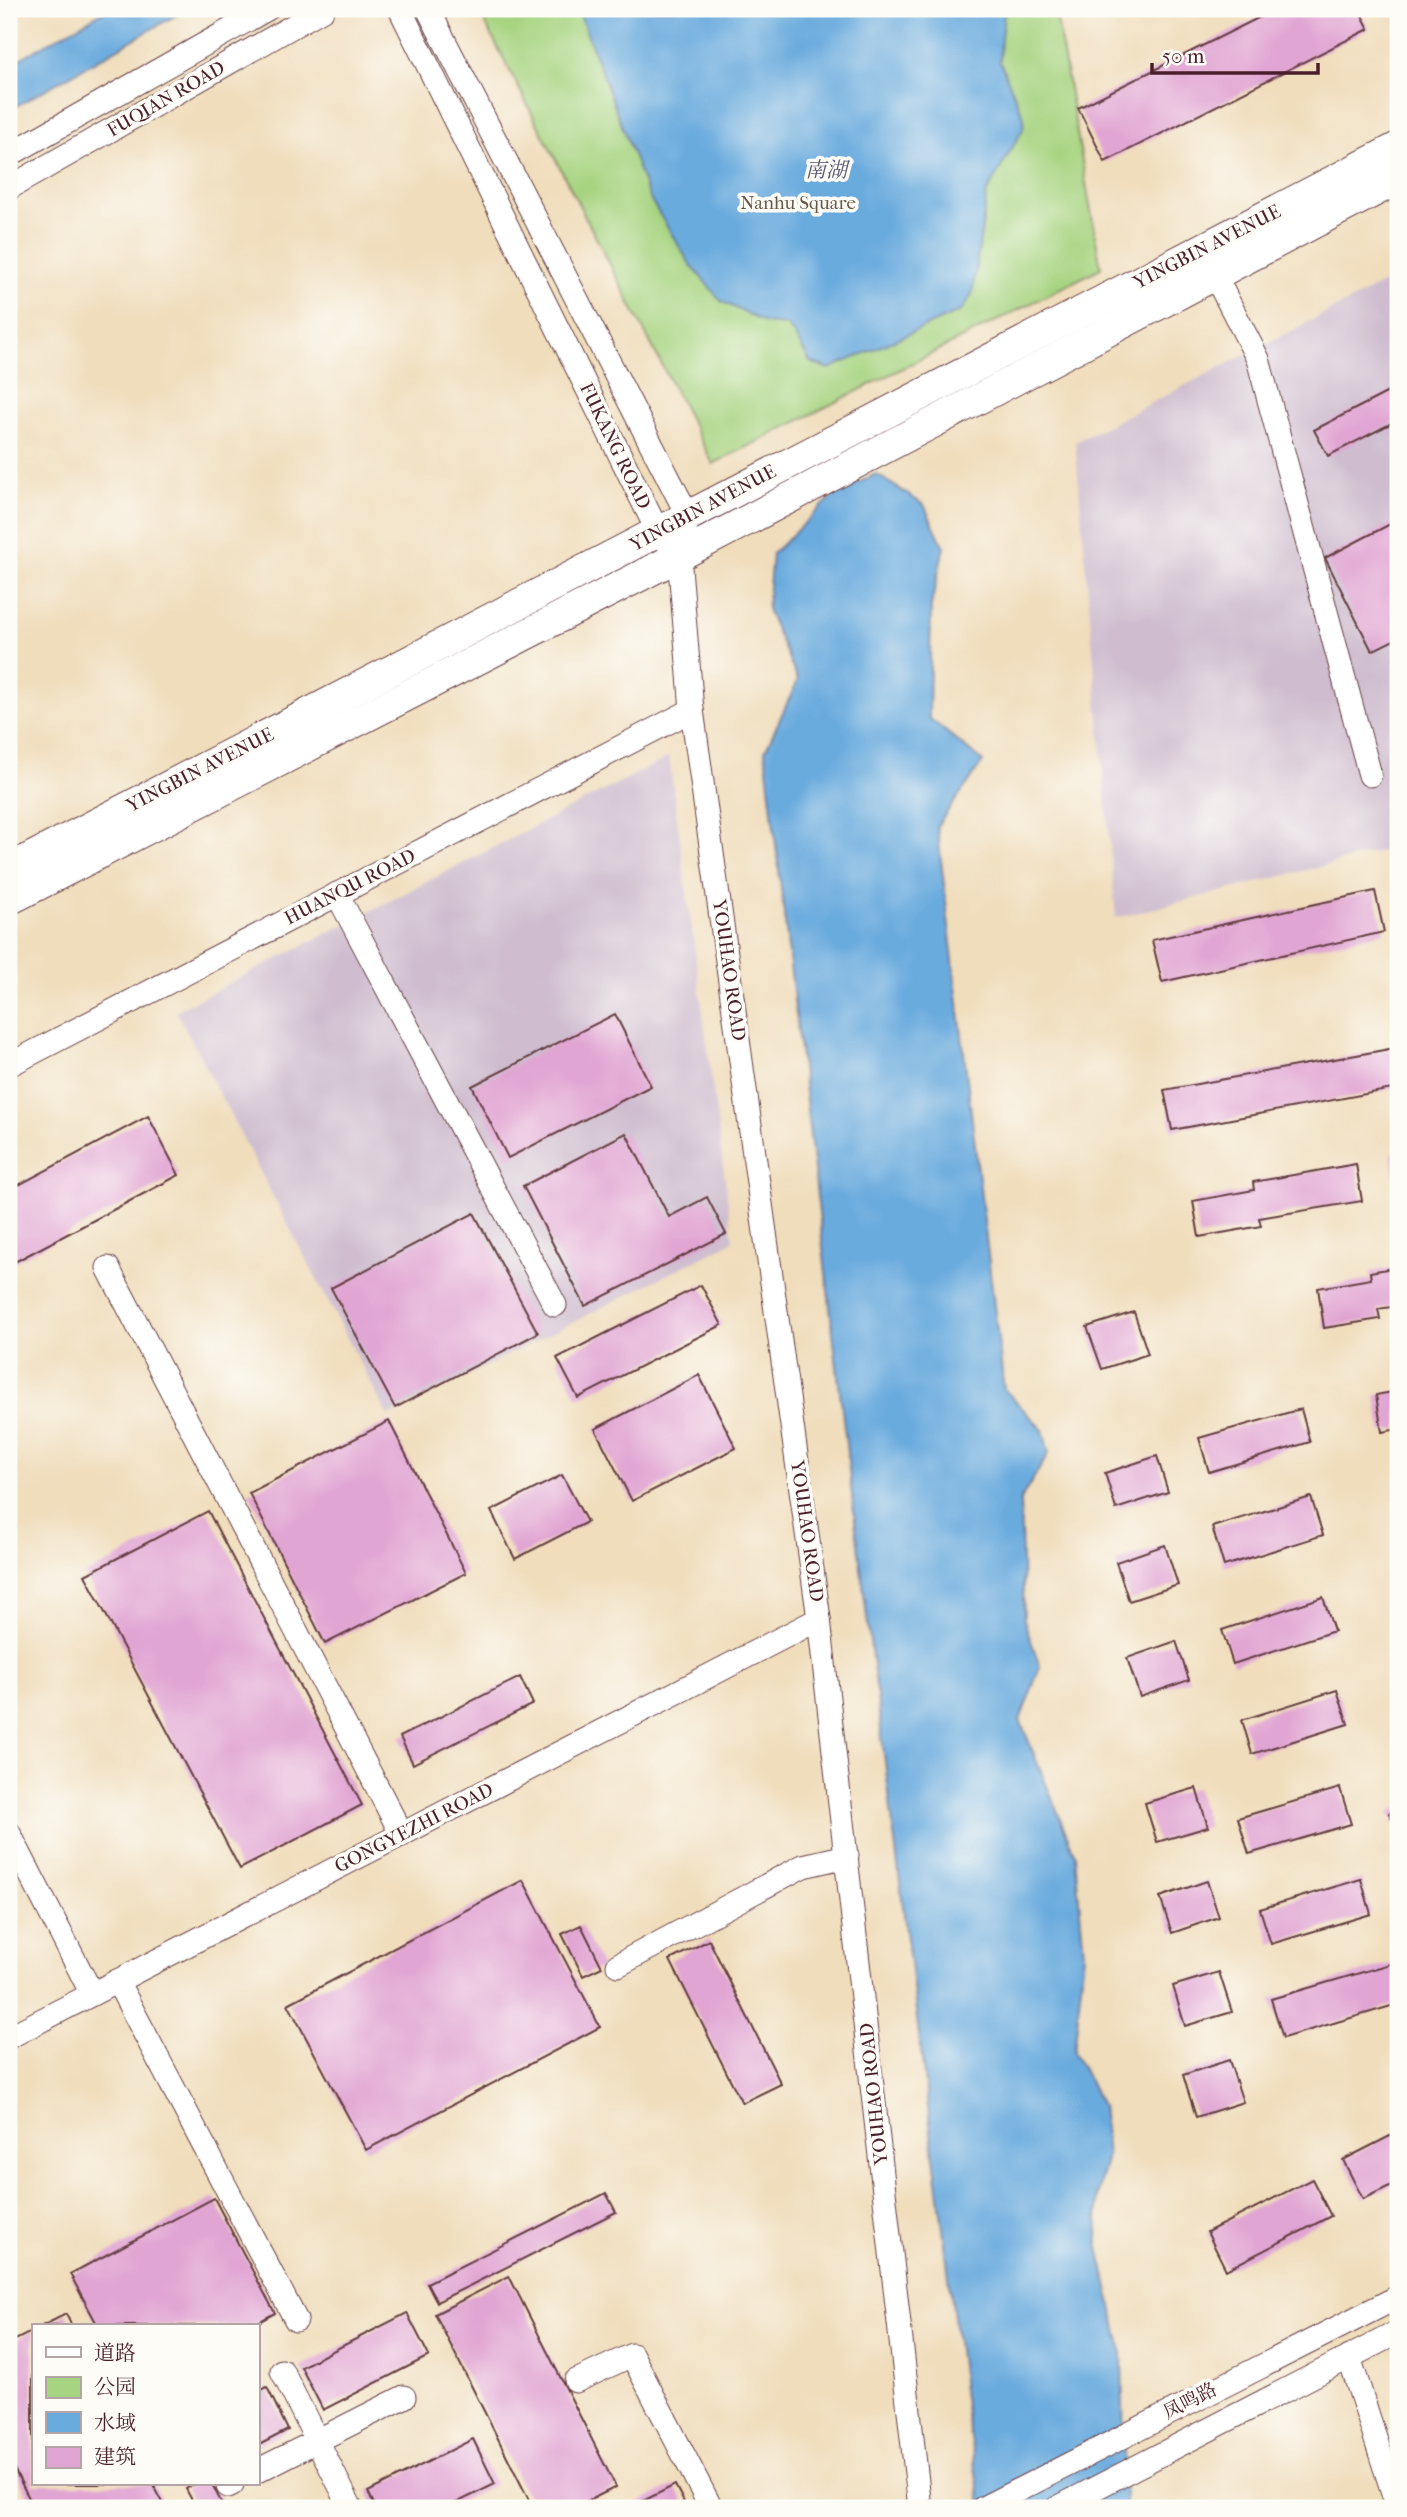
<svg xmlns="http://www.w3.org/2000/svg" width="1407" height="2517" font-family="'IM FELL French Canon','Noto Serif SC',serif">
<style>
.industrial{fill:#cfbdcf}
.green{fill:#a7d481;stroke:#787a56;stroke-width:2}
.water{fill:#6aabde;stroke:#5a6584;stroke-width:2}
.building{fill:#e1a5d3}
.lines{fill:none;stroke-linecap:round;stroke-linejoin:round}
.minor-casing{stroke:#633c41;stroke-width:25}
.major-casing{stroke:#633c41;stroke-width:32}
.minor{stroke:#fff;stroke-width:23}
.major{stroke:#fff;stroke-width:30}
.labels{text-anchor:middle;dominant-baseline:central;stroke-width:7;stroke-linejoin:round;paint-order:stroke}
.street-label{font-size:19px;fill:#4a1f2b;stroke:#fdfcf7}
.park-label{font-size:19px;fill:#665545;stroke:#fdfcf7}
.water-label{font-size:21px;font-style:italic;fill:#575773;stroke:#fdfcf7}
</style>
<rect width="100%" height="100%" fill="#fdfcf7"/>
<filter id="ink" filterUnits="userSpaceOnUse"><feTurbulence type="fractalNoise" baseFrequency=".0143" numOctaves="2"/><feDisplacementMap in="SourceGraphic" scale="14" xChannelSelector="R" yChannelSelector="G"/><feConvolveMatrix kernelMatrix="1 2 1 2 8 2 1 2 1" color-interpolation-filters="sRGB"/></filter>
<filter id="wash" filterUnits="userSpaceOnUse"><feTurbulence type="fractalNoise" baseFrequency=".00686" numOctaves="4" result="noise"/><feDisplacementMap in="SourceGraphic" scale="28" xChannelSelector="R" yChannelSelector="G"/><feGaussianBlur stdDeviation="1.57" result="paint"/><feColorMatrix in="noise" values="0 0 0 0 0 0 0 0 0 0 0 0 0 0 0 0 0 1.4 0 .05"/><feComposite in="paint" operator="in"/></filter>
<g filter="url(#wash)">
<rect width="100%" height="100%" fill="#f0ddbc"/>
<g class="industrial">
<polygon points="1398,276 1398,699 1394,700 1398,750 1398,847 1116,918 1075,442"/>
<polygon points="669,757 733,1241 388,1416 176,1011"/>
</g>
<polygon class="green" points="478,9 1055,9 1101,268 713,464"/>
<g class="water">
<polygon points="108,9 187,9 9,110 9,65"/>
<polygon points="575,9 1005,9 1001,37 1000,62 1024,117 1023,129 987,192 972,295 961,311 829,369 810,362 794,334 786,325 765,323 721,301 690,264 649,197 580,15"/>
<polygon points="876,474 924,505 944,547 931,605 929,718 983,762 937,826 1004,1389 1043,1430 1049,1453 1020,1500 1024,1620 1040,1667 1020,1720 1075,1855 1084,1954 1074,2053 1102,2105 1107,2156 1097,2194 1098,2243 1122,2351 1125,2508 982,2508 966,2414 853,1504 765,751 798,680 767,609 772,554 834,495"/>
</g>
<g id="blocks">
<g class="building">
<polygon points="1276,9 1359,9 1369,29 1105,162 1078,108"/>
<polygon points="1398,387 1398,420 1328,456 1314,430"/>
<polygon points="1398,520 1398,638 1372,651 1325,558"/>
<polygon points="1375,891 1384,932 1162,982 1152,940"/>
<polygon points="615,1014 651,1086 508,1158 472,1086"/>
<polygon points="1395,1048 1398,1067 1398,1088 1172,1130 1164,1090"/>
<polygon points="148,1116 179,1175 9,1265 9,1190"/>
<polygon points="626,1133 669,1217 707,1197 726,1234 585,1306 523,1186"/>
<polygon points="1398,1152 1398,1189 1397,1189 1391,1153"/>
<polygon points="1356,1164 1362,1201 1259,1218 1261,1226 1199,1237 1193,1201 1254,1190 1253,1182"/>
<polygon points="474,1213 538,1333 395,1408 331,1288"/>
<polygon points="1398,1267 1398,1306 1378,1309 1380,1319 1324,1328 1318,1288 1371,1279 1370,1272"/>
<polygon points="701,1285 722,1325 578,1398 557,1358"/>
<polygon points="1134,1312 1148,1354 1102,1369 1087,1327"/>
<polygon points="699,1375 736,1448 632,1501 595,1429"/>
<polygon points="1398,1391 1398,1429 1382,1432 1376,1395"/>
<polygon points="1301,1409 1310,1442 1209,1472 1199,1438"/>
<polygon points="389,1421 466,1573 325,1644 249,1493"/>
<polygon points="1157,1456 1168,1492 1116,1509 1105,1473"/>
<polygon points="562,1475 587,1522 515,1559 491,1511"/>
<polygon points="1311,1497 1323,1535 1224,1566 1212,1527"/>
<polygon points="208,1511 362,1805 240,1869 85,1575"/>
<polygon points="1165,1545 1178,1585 1129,1601 1116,1562"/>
<polygon points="1323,1597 1334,1631 1233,1664 1222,1630"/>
<polygon points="1176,1641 1189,1680 1140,1697 1127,1658"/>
<polygon points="520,1677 533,1704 413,1764 400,1737"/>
<polygon points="1337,1690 1348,1724 1252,1754 1242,1720"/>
<polygon points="1196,1788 1208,1827 1157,1842 1145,1803"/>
<polygon points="1340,1788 1351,1824 1249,1854 1238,1818"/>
<polygon points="1398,1807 1398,1829 1389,1813"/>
<polygon points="1361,1879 1371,1914 1271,1944 1260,1909"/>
<polygon points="523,1880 600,2027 366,2150 288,2004"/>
<polygon points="1207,1881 1219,1917 1172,1933 1160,1897"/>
<polygon points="581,1925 602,1967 583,1976 562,1934"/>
<polygon points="709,1940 781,2084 742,2103 670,1960"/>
<polygon points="1397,1962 1398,2004 1283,2038 1271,1999"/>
<polygon points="1219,1972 1232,2012 1185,2026 1173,1986"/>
<polygon points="1229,2060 1243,2102 1196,2117 1183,2075"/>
<polygon points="1398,2132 1398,2182 1363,2199 1343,2160"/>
<polygon points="1312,2179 1331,2216 1226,2270 1207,2232"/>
<polygon points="606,2193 616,2212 437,2302 427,2283"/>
<polygon points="214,2198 275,2313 251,2326 98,2326 70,2274"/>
<polygon points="509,2276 616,2487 574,2508 533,2508 435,2314"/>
<polygon points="407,2313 429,2356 323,2410 301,2367"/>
<polygon points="66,2314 72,2326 42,2326"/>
<polygon points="33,2331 33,2484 153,2484 166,2508 34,2508 9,2459 9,2343"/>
<polygon points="267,2387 288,2430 257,2446 257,2392"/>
<polygon points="473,2439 495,2484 446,2508 376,2508 368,2492"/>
<polygon points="195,2484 212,2484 224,2508 196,2508 186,2489"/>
<polygon points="675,2485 687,2508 629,2508"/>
</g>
</g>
</g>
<g filter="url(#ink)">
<use href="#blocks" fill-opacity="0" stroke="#633c41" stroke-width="2"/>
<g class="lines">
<defs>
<g id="minor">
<polyline points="400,9 658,532 668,543"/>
<polyline points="428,9 688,516 679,556 692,710 819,1619 920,2508"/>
<polyline points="9,155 267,9"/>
<polyline points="9,188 323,9"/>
<polyline points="1214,274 1258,359 1370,775"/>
<polyline points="337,894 555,1305"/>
<polyline points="9,1065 692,710"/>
<polyline points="108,1268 402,1835"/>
<polyline points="9,1833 92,1994"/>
<polyline points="618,1965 803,1866 847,1856"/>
<polyline points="117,1981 296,2320"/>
<polyline points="9,2037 819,1619"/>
<polyline points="1349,2357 1398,2508"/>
<polyline points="282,2371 351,2508"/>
<polyline points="576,2381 632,2355 711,2508"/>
<polyline points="257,2471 404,2397"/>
<polyline points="228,2486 232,2484"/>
<polyline points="983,2508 1398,2297"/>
<polyline points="1057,2508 1398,2332"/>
</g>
<g id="major">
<polyline points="9,869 1398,147"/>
<polyline points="9,900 679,556 1398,179"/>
</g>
</defs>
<use href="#minor" class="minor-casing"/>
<use href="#major" class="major-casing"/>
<use href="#minor" class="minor"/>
<use href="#major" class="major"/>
</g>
</g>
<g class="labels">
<g class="street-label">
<text transform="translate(166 99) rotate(-30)">FUQIAN ROAD</text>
<text transform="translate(1207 247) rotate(-27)">YINGBIN AVENUE</text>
<text transform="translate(615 446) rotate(64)">FUKANG ROAD</text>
<text transform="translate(703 508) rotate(-28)">YINGBIN AVENUE</text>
<text transform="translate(200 770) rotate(-27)">YINGBIN AVENUE</text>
<text transform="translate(350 887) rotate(-27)">HUANQU ROAD</text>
<text transform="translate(729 970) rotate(82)">YOUHAO ROAD</text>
<text transform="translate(807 1531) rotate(82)">YOUHAO ROAD</text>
<text transform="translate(414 1828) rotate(-27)">GONGYEZHI ROAD</text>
<text transform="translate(874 2094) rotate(-96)">YOUHAO ROAD</text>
<text transform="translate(1190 2401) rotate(-27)">凤鸣路</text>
</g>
<g class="park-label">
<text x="798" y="203">Nanhu Square</text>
</g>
<g class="water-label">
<text x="826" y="170">南湖</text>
</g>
</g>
<rect width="1407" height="2517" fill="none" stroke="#fdfcf7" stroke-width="35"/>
<rect x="32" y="2324" width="228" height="161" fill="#fdfcf7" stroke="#b5a4a5" stroke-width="2"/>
<rect x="46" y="2347" width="35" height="10" fill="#ffffff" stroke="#b5a4a5" stroke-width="2"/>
<text x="94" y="2360" font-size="21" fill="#4a1f2b">道路</text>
<rect x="46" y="2377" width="35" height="21" fill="#a7d481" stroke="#b5a4a5" stroke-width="2"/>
<text x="94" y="2394" font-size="21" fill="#4a1f2b">公园</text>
<rect x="46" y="2412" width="35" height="21" fill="#6aabde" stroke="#b5a4a5" stroke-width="2"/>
<text x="94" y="2430" font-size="21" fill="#4a1f2b">水域</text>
<rect x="46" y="2447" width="35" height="21" fill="#e1a5d3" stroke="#b5a4a5" stroke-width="2"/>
<text x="94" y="2464" font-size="21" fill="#4a1f2b">建筑</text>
<path d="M1152 63v10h166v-10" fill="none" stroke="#4a1f2b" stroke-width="3.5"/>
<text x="1162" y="63" font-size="21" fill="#4a1f2b" stroke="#fdfcf7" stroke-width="5" paint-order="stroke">50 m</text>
</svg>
